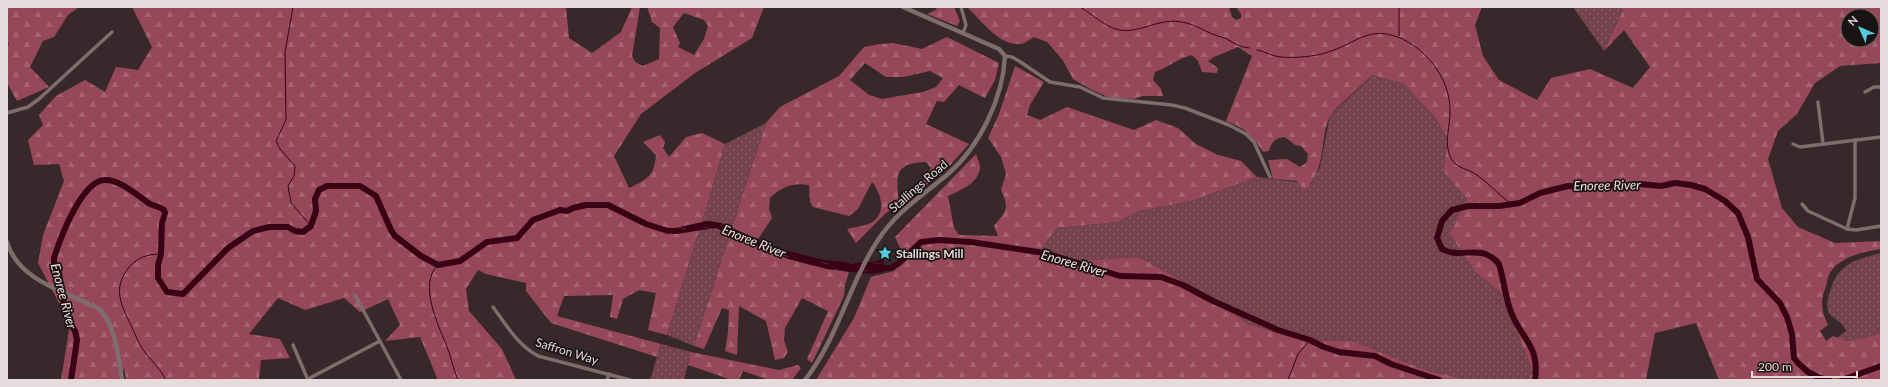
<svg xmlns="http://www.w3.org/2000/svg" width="1888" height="387" font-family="Lato,sans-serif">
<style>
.grass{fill:url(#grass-dots)}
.forest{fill:url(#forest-firs);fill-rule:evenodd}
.water{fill:url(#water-ripples)}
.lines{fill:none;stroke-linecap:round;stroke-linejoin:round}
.stream{stroke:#390215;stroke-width:1}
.river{stroke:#390215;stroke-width:6}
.minor{stroke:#7e6c6f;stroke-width:3.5}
.tertiary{stroke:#7e6c6f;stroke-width:4.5}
.labels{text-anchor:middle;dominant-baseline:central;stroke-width:3.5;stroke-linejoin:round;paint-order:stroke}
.street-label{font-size:12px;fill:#e5dadc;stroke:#1a1314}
.poi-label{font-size:12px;font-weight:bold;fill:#e5dadc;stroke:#1a1314;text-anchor:start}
.water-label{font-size:13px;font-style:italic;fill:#f3dbdf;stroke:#1a1314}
</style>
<defs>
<pattern id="grass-dots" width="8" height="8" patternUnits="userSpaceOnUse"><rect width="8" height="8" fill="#74424d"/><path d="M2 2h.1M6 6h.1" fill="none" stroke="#885d66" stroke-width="1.8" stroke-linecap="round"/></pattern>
<pattern id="forest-firs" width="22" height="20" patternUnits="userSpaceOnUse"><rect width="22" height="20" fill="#96485a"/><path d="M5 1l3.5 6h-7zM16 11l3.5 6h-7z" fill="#a56271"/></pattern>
<pattern id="water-ripples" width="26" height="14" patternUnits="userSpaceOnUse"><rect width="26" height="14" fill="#390215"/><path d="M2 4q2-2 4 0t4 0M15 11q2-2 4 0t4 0" fill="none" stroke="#562636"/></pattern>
</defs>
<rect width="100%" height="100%" fill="#38282b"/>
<g class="grass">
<polygon points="1573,7 1621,7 1623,10 1604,51"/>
<polygon points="1373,75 1404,84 1433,115 1448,138 1443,171 1467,199 1477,274 1500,292 1533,372 1528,380 1469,380 1428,371 1353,341 1301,340 1248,324 1194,287 1139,257 1074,261 1042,248 1057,228 1117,222 1139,211 1191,201 1257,177 1311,184 1320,167 1330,115"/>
<path d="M 766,123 L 732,228 C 723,224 712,219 702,222 L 725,144 Z"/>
<polygon points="716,228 730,234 694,346 667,335 699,230"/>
<path d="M 1881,253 L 1881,334 L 1847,341 L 1837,338 L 1846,331 C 1844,322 1834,320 1829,313 C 1826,307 1827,301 1829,295 C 1837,264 1853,260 1881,253 Z"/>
<polygon points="661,344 691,352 684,380 650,380"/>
</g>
<g class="forest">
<polygon points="7,7 79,7 68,15 54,37 43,41 30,67 49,87 17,101 7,83 7,49 9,43 7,41"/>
<path d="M 132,7 L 566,7 L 569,38 L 592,53 L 621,32 L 632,7 L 640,7 L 632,56 L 635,62 L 643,66 L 659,59 L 660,28 L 652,22 L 647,7 L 764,7 L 752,38 L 695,73 L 641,114 L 614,156 L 629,188 C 648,179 654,176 656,155 L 643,142 L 660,135 L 665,142 L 663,148 L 669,157 L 686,137 L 702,133 L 725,144 L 702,222 L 676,228 L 661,229 C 673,237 686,233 699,230 L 667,335 L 648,330 L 656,293 L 639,290 L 623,299 L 617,319 L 610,317 L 613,295 L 564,296 L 557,316 L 661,344 L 657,357 L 551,323 L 526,291 L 526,283 L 486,274 L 478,270 L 466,289 L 469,311 L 502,349 L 516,380 L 438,380 L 420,337 L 385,341 L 400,325 L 388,299 L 360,312 L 344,298 L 305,310 L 278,298 L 249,334 L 280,339 L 290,358 L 261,360 L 259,378 L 261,380 L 126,380 L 124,367 L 122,380 L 61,380 L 70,324 L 38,263 L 43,235 L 64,181 L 59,164 L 34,165 L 28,140 L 43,125 L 39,115 L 56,96 L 85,80 L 105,92 L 116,67 L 138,70 L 152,47 ZM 684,13 L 704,20 L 708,26 L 704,39 L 694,55 L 678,47 L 680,43 L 673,27 Z"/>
<polygon points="937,7 954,7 960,21 957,26 927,14 936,10"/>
<path d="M 967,7 L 1229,7 L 1232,17 L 1236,20 L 1241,18 L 1241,14 L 1236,7 L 1482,7 L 1475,25 L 1483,56 L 1499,80 L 1537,100 L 1551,78 L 1590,69 L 1633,88 L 1650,67 L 1624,30 L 1604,51 L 1623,10 L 1621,7 L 1881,7 L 1881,63 L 1840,66 L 1815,83 L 1797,114 L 1778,131 L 1768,159 L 1782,208 L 1798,227 L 1835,243 L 1881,241 L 1881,249 C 1864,252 1842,256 1831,271 C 1828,275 1827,281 1826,286 C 1820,302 1821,310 1828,325 L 1820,331 L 1826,341 L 1833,336 L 1847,341 L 1881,334 L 1881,380 L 1719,380 L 1696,323 L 1655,333 L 1646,380 L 1528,380 L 1533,372 L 1500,292 L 1477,274 L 1450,234 L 1467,199 L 1443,171 L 1448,138 L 1433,115 L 1404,84 L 1373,75 C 1365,82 1333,110 1330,116 C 1319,140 1327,167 1306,189 L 1303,189 L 1297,181 L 1273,179 L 1268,160 L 1287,159 L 1300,167 L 1307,162 L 1308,154 L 1301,146 L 1295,145 L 1285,137 C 1275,138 1272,141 1269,151 L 1263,152 C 1253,136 1244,127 1226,121 L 1252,56 L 1238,47 L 1214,57 L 1208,61 L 1218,68 L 1217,73 L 1202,72 L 1198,61 L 1192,55 C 1179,58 1168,67 1155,72 L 1153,80 L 1161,89 L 1163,96 L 1142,96 L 1134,99 L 1108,97 L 1092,90 L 1073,79 L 1062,59 L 1047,42 L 1034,37 C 1030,39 1025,44 1020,44 C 999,46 981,20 967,7 ZM 1848,16 L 1872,16 L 1872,40 L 1848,40 Z"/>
<path d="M 947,37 L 999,63 L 995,80 L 985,98 L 959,85 L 944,102 L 937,101 L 926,124 L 969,144 L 946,170 L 908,199 L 924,180 L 931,168 L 926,162 C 894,163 896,175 899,203 L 885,214 L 856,243 L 847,229 C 855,227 868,226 874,221 C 887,210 880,192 872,182 L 858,209 L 849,216 L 813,207 L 810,202 L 809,185 C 793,182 781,187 770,198 L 769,209 L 772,218 L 758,239 L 732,228 L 766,123 L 780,107 L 839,76 L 864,47 L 880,44 L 893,43 L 922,49 ZM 865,63 L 886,77 L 903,77 L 930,71 L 943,78 L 936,87 L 923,92 L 882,99 L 869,95 L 850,80 Z"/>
<path d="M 1015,66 L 1044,82 L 1030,105 L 1027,115 L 1040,120 L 1067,107 L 1134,130 L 1156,120 L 1178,128 L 1196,144 L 1218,155 L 1241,161 L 1257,177 L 1191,201 L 1139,211 L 1117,222 L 1057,228 L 1042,248 L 1074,261 L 1139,257 L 1194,287 L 1248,324 L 1301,340 L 1353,341 L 1428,371 L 1469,380 L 816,380 L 854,318 L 871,277 L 894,271 L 905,259 L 895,237 L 976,154 C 977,158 980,163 980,167 C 979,183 961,190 948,196 L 954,228 L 959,235 L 998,236 L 994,226 C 1006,211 1010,209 1001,190 L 1006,174 L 1001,157 L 988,138 L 999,114 Z"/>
<path d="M 730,234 C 768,252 807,267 849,272 L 845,285 L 844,296 L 812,363 L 807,359 L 828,311 L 802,298 L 785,328 L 784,340 L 788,352 L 784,358 L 775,360 L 766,321 L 739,306 L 737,355 L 725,351 L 728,332 L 729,310 L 722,308 L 704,349 L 694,346 Z"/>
<polygon points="691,352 779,370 798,365 801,368 792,380 769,380 743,371 739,380 732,380 688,365"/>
</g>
<polygon class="water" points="707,221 721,223 777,248 824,260 857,263 884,260 884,272 870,274 827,269 788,259 716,228 674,234 668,233 660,228 676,228"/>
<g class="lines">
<g class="stream">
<polyline points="293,7 285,52 286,120 276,141 280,149 295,166 294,176 288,186 291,203 311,226"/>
<path d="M 1080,7 C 1092,14 1105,27 1119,30 C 1140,34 1160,17 1182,22 C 1194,24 1204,31 1215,35 C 1219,37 1224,37 1227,39 C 1235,44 1240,47 1249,48"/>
<polyline points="1399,36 1399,7"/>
<path d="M 1257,50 C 1264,51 1272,56 1280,57 C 1295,58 1314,57 1328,52 C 1350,46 1367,28 1391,35 C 1423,43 1451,78 1450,112 C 1450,128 1443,145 1452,160 C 1457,168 1470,170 1477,175 C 1490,184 1499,196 1512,204"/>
<path d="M 161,254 C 147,254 135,258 127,270 C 114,288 120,303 129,321 C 134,331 137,341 144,351 C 152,361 160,369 166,380"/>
<path d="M 438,265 C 418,283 438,325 446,344 C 451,356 453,369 458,380"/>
<polyline points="1288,380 1298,354 1310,340"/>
</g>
<g class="river">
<polyline points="877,268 891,268 899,263 921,242 939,240 971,242 1045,253 1120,276 1161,277 1183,285 1213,301 1278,330 1310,340 1324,347 1339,352 1375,356 1391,364 1439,380"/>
<path d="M 71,380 L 77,340 L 75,331 L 69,322 L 64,304 L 59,273 L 54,262 L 54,258 C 60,239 81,182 104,180 C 120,179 138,196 150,204 C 155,206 160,207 164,210 L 165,213 L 162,223 L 161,254 L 158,265 L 158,278 L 167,292 L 183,294 L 228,248 L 253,231 L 269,227 L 288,227 L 295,231 L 303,232 L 311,226 L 316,211 L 315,199 L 319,190 L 327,186 L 360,186 L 376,196 L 391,230 L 395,236 L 421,256 L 438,265 L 460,261 L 487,242 L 517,238 L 533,220 L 560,210 L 567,211 L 573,208 L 586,205 L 608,205 L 646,224 L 668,231"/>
<path d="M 1535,380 C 1540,346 1522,340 1511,312 C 1505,297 1504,280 1499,264 C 1481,242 1461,260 1442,249 L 1437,238 L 1442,221 L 1452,210 L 1468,206 L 1499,206 L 1520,203 L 1540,193 L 1568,186 L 1589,187 L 1612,185 L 1625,187 L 1639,184 L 1661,186 L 1675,183 L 1691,185 L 1705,189 L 1725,201 L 1738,213 L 1748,237 L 1757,279 L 1780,303 L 1787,317 L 1792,334 L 1794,358 L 1798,363 L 1808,372 L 1820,378 L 1829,380"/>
<polyline points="1842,380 1881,366"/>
</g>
<g class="minor">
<polyline points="961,7 966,25 963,33"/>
<polyline points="1005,56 1012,57 1019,61 1050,82 1080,87 1103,98 1172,105 1185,108 1229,125 1246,134 1254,142 1270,177"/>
<polyline points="1865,92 1874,87 1881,87"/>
<polyline points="1818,102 1823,144"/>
<polyline points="7,113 28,107 39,99 112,32"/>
<polyline points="1793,144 1800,147 1881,137"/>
<polyline points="1802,204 1808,211 1847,229 1856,230 1881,226"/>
<polyline points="1847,229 1855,198 1855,140"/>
<polyline points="355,295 401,380"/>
<path d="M 493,307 C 506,325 518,345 538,356 L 630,380"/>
<polyline points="293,345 308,380"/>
<polyline points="308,379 380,341"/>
<polyline points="607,380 609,374"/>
</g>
<g class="tertiary">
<path d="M 7,242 C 18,281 67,292 99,309 C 115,322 119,360 122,380"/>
<path d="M 805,380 C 838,338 849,284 878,240 C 896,212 923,195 948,174 C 980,146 1003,98 1005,56 L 999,49 L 903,7"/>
</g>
</g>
<defs>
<symbol id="sight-bare" viewBox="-9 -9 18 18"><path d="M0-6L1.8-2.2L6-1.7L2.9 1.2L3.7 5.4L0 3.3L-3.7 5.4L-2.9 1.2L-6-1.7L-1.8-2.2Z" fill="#53cbdb" stroke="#1a1314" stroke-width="2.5" paint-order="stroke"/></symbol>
</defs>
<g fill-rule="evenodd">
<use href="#sight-bare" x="875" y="243" width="20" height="20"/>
</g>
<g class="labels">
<g class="street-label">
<text transform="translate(918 186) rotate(-41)">Stallings Road</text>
<text transform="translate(567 351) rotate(17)">Saffron Way</text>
</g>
<g class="poi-label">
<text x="896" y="253">Stallings Mill</text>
</g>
<g class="water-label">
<text transform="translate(1607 185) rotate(-1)">Enoree River</text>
<text transform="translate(754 241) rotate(22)">Enoree River</text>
<text transform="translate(1074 263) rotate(16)">Enoree River</text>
<text transform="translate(64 296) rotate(75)">Enoree River</text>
</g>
</g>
<rect width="1888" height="387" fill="none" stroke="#e5dadc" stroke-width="16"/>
<g transform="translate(1860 28) rotate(315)"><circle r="19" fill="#1a1314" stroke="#6b6364"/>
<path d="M0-3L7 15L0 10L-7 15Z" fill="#53cbdb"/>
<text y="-6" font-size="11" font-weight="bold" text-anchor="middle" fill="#e5dadc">N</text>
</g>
<path d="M1752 371v6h105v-6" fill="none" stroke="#e5dadc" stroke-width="2"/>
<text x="1758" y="371" font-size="12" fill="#e5dadc" stroke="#1a1314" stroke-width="3" paint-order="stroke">200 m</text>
</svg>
